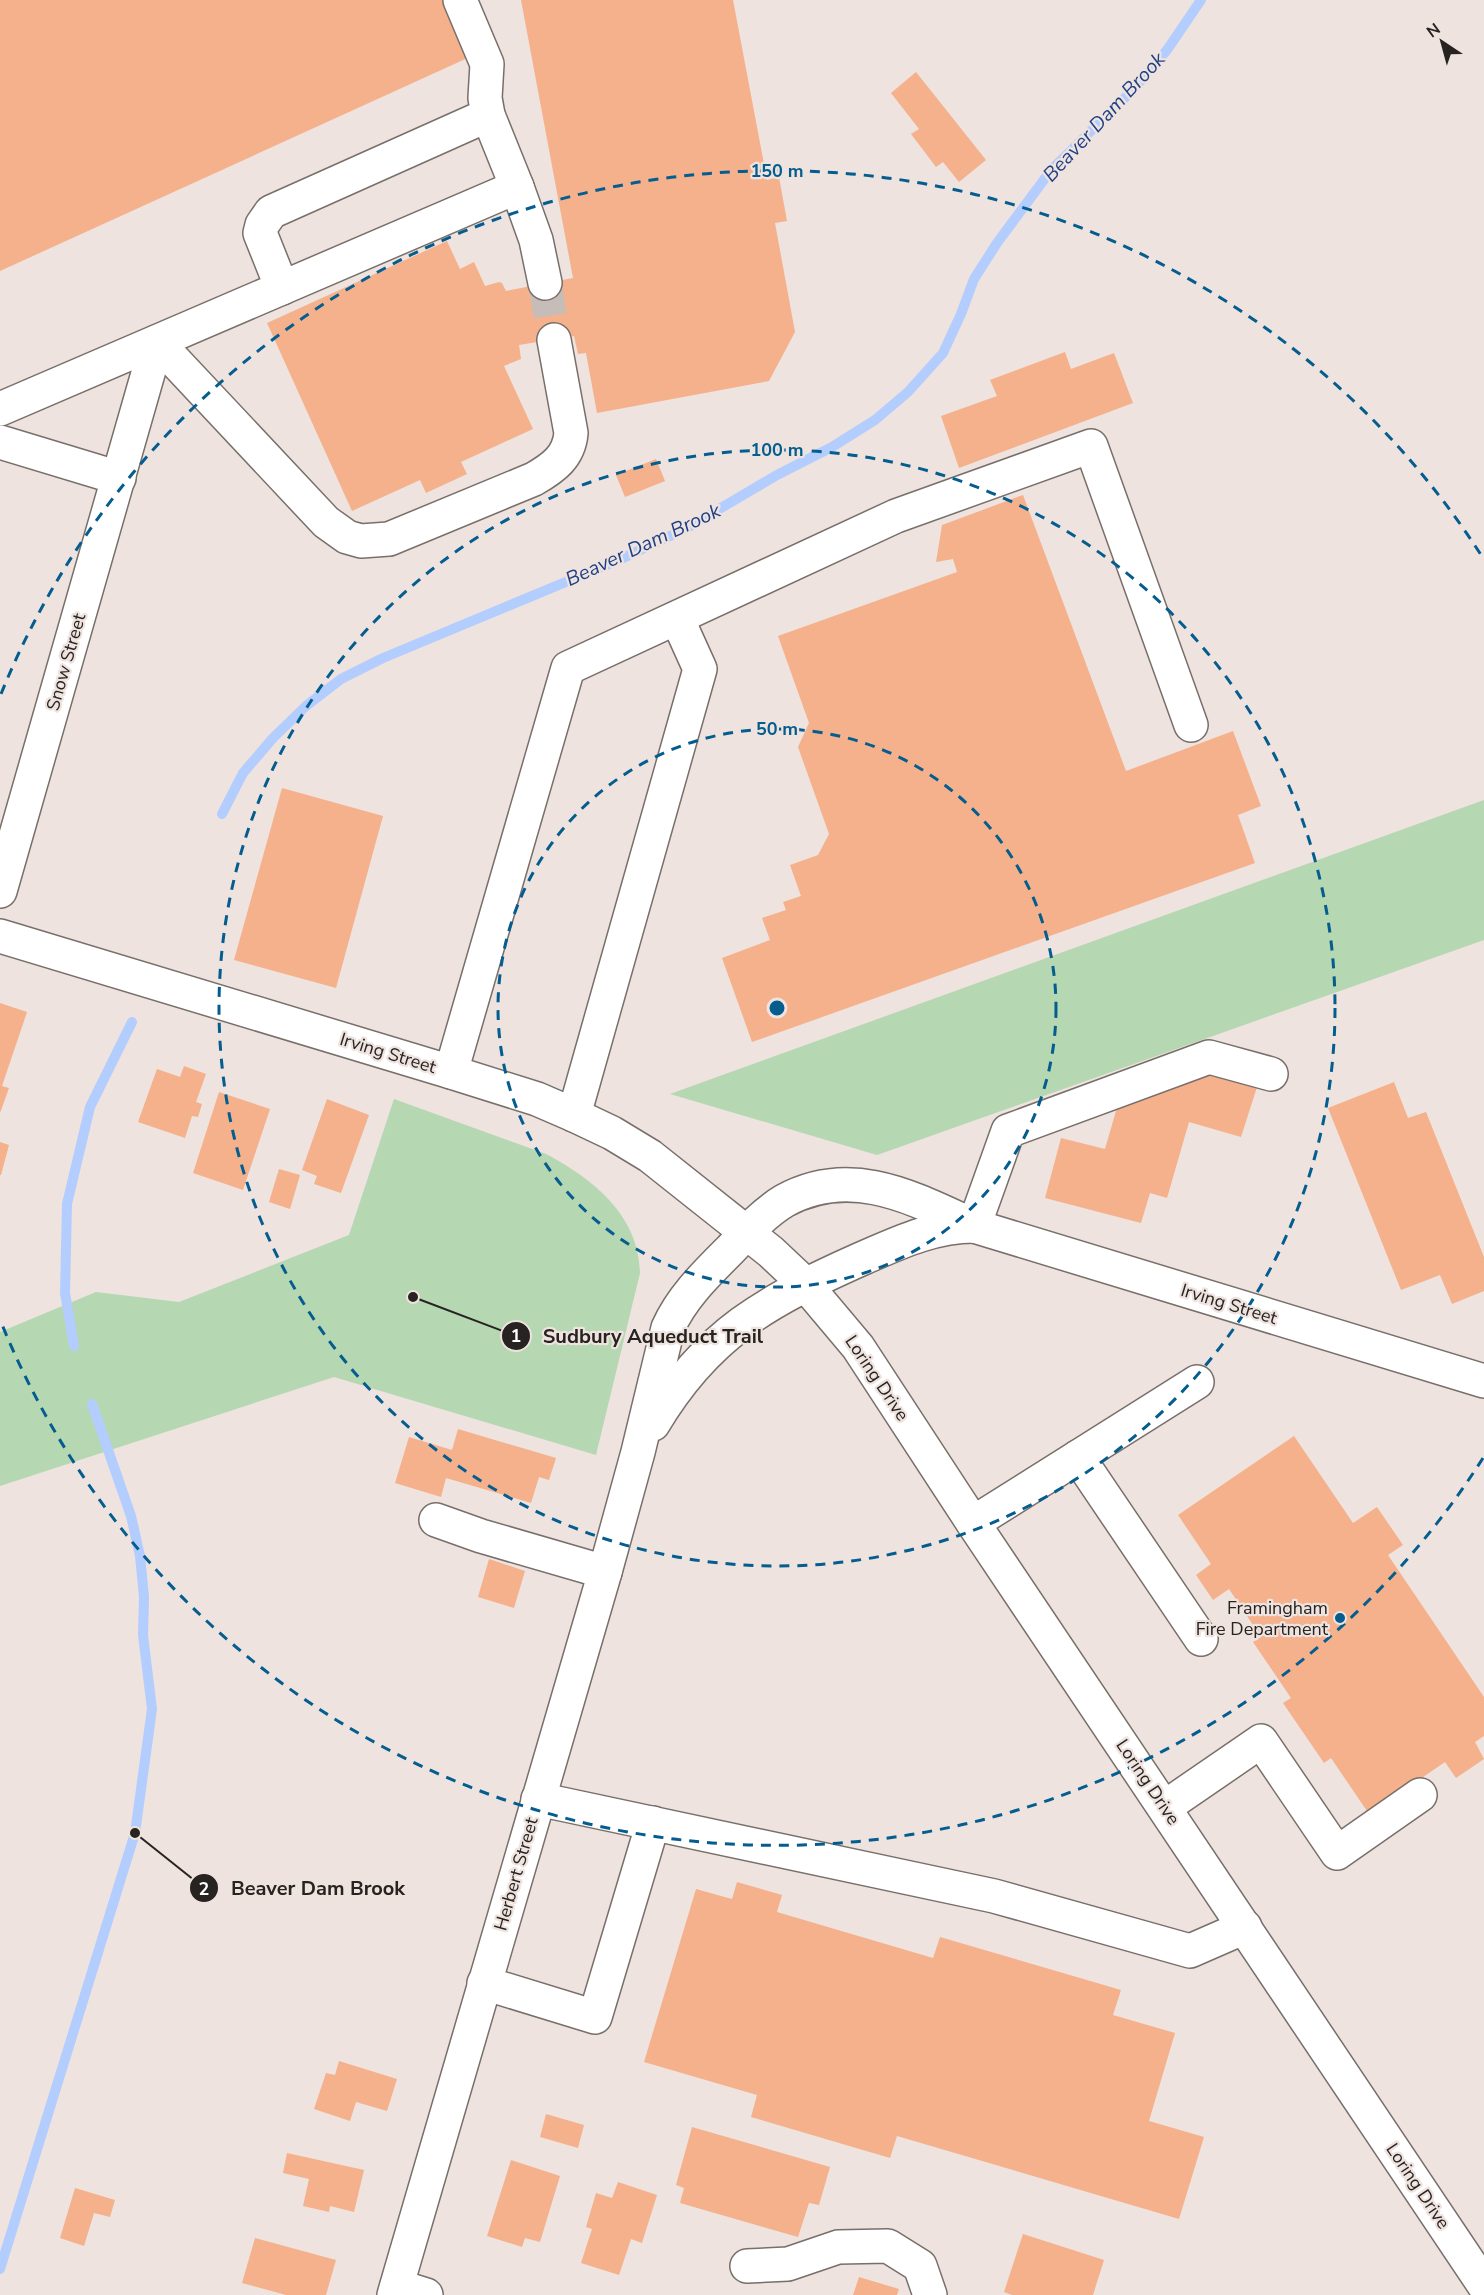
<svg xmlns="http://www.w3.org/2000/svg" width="1484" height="2295" font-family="'Nunito Sans',sans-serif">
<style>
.green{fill:#b5d7b2}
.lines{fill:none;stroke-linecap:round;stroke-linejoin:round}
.stream{stroke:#b3cdfe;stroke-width:10}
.building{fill:#f4b18c}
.minor-tunnel{stroke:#c6bdb8;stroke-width:33;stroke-dasharray:33 16;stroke-linecap:butt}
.minor-casing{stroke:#786f6a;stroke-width:36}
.minor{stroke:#fff;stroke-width:33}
.ring{fill:none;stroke:#045d8e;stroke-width:3;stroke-dasharray:10 8}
.poi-dot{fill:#045d8e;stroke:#eee3de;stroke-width:2}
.labels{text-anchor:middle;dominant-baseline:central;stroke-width:4.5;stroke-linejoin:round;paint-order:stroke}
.street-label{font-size:18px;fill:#272321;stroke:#eee3de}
.poi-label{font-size:18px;fill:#272321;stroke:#eee3de;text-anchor:end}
.water-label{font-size:20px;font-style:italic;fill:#1f4085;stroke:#eee3de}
.centre{fill:#045d8e;stroke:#eee3de;stroke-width:3}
.ring-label{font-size:18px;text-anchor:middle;font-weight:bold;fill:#045d8e;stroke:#eee3de;stroke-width:4.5;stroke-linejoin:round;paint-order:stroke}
.leader{fill:none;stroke:#272321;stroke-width:2}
.callout-dot{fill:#272321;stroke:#eee3de;stroke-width:2}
.mark-label{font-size:18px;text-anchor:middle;font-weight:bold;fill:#fff}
.callout-label{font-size:20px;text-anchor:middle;font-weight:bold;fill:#272321;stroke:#eee3de;stroke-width:4.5;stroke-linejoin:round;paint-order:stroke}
</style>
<rect width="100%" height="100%" fill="#eee3de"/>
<g class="green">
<polygon points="1484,800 1484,940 877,1155 670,1094"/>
<path d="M 394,1099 L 546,1154 C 593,1179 639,1215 640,1273 L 596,1455 L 334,1377 L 0,1486 L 0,1332 L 96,1292 L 179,1302 L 349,1235 Z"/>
</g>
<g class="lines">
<g class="stream">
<polyline points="222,814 243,773 273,738 306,706 341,679 383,658 621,559 687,528 777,475 832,447 875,420 908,392 943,353 961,314 974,279 997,243 1052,169 1132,91 1167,50 1201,0"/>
<polyline points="74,1346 65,1293 67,1204 90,1107 132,1022"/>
<polyline points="0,2269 135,1833 152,1709 143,1635 144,1597 140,1556 131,1516 92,1404"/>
</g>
</g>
<g class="building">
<polygon points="0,0 447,0 472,56 0,271"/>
<polygon points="521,0 733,0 767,180 779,177 787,221 775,223 795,332 769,381 597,413 586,353 578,354 574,336 519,345 521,359 504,366 533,429 461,462 467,474 426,493 420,480 352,511 267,323 447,241 460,269 474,262 485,286 499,282 502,283 506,291 573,278"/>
<polygon points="916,72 986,160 959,182 943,162 936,167 911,134 919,129 891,93"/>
<polygon points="1065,352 1071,369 1114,353 1133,403 959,468 941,416 997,396 990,380"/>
<polygon points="656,459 665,481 625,497 616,475"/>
<polygon points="1023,495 1126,771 1233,731 1261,806 1238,815 1255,863 752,1042 722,958 770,940 762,918 786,910 783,902 801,896 790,865 818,855 829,834 798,747 809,723 778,636 957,572 953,559 936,562 942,525"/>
<polygon points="282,788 383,816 336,988 234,960"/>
<polygon points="0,1003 27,1012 2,1086 9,1088 0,1113"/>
<polygon points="184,1066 206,1074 196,1102 202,1104 198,1117 192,1116 185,1138 138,1122 157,1069 180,1077"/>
<polygon points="1203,1071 1257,1087 1241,1137 1189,1122 1167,1198 1150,1193 1141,1223 1045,1198 1061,1138 1105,1149 1120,1097"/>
<polygon points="1394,1082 1408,1118 1426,1112 1484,1257 1484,1291 1452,1304 1440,1275 1401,1290 1328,1108"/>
<polygon points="219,1092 270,1109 243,1190 193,1173"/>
<polygon points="327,1099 369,1115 341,1193 314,1184 317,1176 302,1170"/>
<polygon points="0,1142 9,1145 1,1175 0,1175"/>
<polygon points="279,1169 300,1175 290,1209 269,1202"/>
<polygon points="458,1429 556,1458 549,1480 539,1477 531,1503 446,1478 441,1497 395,1483 409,1437 452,1450"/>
<polygon points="1294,1436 1353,1523 1377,1507 1403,1545 1388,1555 1484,1697 1484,1736 1475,1742 1484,1759 1456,1778 1445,1762 1369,1814 1331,1758 1324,1763 1283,1703 1291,1698 1253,1642 1261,1637 1229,1589 1213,1600 1196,1575 1211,1564 1178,1515"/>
<polygon points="489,1559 525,1571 514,1608 478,1597"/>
<polygon points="737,1882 782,1895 777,1912 933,1958 940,1937 1121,1990 1113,2015 1175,2033 1149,2121 1204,2137 1179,2219 897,2136 890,2158 751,2117 757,2095 644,2062 696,1889 732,1899"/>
<polygon points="339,2061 397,2079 387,2111 356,2102 350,2121 314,2109 326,2073 335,2075"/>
<polygon points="546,2114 584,2125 578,2148 540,2137"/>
<polygon points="692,2127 830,2167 819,2205 809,2203 798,2237 680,2203 684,2188 676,2185"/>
<polygon points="287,2153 364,2170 354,2212 330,2206 329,2212 303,2206 309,2179 283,2173"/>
<polygon points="511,2160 560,2176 540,2242 525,2238 522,2247 487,2236"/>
<polygon points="618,2182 657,2195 642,2243 631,2239 619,2275 581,2263 592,2229 586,2227 596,2193 612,2198"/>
<polygon points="75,2188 115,2200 110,2217 94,2213 84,2246 60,2238"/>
<polygon points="1023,2234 1104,2260 1093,2295 1012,2295 1004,2292"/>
<polygon points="255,2238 336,2260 326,2295 286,2295 242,2283"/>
<polygon points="859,2277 899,2289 897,2295 853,2295"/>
</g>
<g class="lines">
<polyline class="minor-tunnel" points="545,283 554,340"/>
<defs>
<g id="minor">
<polyline points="460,0 487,64 485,98 488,115 517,187"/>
<polyline points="282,288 260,233 262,225 271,212 488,115"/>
<path d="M 157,342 L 326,522 L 347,537 L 361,541 L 389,539 L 534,479 C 553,468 569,457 571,433 L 554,340"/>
<polyline points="0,409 517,187 536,240 545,283"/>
<polyline points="0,442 119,478"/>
<polyline points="0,891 157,342"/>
<polyline points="0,936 451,1072 537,1099 574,1115 612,1133 650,1156 771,1252 805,1284 858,1347 973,1523 1484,2285"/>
<polyline points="451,1072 568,668 896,516 1091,446 1191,725"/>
<polyline points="574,1115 700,669 677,618"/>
<polyline points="974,1226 1008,1131 1209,1057 1271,1074"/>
<path d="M 653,1424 C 707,1333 767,1301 861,1259 C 898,1243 933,1226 974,1226"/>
<polyline points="1078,1457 1201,1639"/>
<polyline points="436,1520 481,1536 605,1572"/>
<polyline points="973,1523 1197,1382"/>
<polyline points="538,1799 994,1896 1190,1951 1245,1927"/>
<polyline points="1165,1807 1261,1741 1337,1853 1420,1795"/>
<polyline points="484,1983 595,2017 653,1823"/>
<polyline points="747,2266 788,2264 838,2247 888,2246 920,2266 930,2295"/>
<polyline points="397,2286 426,2295"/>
<path d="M 394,2295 L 605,1572 L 638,1452 L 668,1328 C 682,1297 706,1274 730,1250 C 746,1233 764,1213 784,1201 C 851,1164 913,1198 974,1226 L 1484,1381"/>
</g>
</defs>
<use href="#minor" class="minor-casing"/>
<use href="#minor" class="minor"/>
</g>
<g class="ring">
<circle cx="777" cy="1008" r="279"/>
<circle cx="777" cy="1008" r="558"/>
<path d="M1483 1458A837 837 0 0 1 1 1322M1 694A837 837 0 0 1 1483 558"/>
</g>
<circle class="poi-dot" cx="1340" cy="1618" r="6"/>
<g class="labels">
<g class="street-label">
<text transform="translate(66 662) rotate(-74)">Snow Street</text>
<text transform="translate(388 1053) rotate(17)">Irving Street</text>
<text transform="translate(1229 1304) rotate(17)">Irving Street</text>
<text transform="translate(877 1378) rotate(56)">Loring Drive</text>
<text transform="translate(1148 1782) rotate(56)">Loring Drive</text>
<text transform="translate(516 1874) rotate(-74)">Herbert Street</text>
<text transform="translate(1418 2186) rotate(56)">Loring Drive</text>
</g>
<g class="poi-label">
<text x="1328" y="1608">Framingham<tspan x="1328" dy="21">Fire Department</tspan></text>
</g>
<g class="water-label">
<text transform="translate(1104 117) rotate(-47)">Beaver Dam Brook</text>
<text transform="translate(643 545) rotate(-25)">Beaver Dam Brook</text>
</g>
</g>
<circle cx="777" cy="1008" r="9" class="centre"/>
<g class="ring-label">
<text x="777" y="177">150 m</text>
<text x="777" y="456">100 m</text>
<text x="777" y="735">50 m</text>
</g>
<path class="leader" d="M413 1297L516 1336M135 1833L204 1888"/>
<g class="callout-dot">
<circle cx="413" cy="1297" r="6"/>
<circle cx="135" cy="1833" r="6"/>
<circle cx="516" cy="1336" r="15"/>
<circle cx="204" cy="1888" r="15"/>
</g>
<g class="mark-label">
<text x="516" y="1342">1</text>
<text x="204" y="1895">2</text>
</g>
<g class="callout-label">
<text x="653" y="1343">Sudbury Aqueduct Trail</text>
<text x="318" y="1895">Beaver Dam Brook</text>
</g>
<g transform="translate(1442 42) rotate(324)" stroke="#eee3de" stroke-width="4.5" paint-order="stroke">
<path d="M0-4.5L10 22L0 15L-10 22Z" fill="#272321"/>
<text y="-9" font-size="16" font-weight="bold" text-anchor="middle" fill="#272321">N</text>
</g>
</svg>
